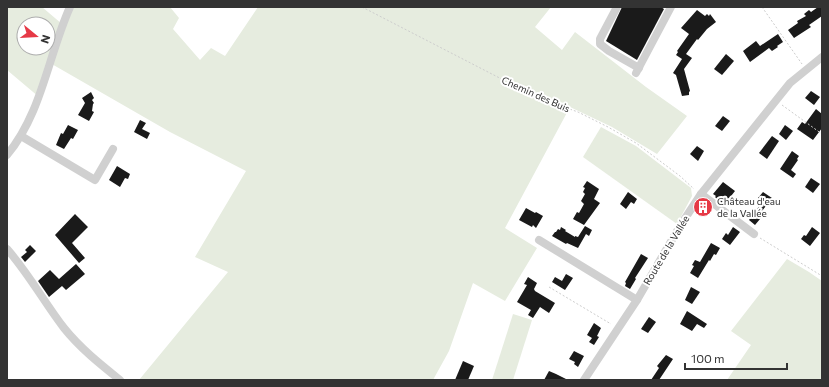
<svg xmlns="http://www.w3.org/2000/svg" width="829" height="387" font-family="Commissioner,sans-serif">
<style>
.green{fill:#e6ecdf;fill-rule:evenodd}
.building{fill:#1a1a1a}
.lines{fill:none;stroke-linecap:round;stroke-linejoin:round}
.path{stroke:#cdcdcd;stroke-width:1;stroke-dasharray:2 2;stroke-linecap:butt}
.minor{stroke:#d0d0d0;stroke-width:8}
.labels{text-anchor:middle;dominant-baseline:central;stroke-width:4;stroke-linejoin:round;paint-order:stroke}
.street-label{font-size:10px;fill:#333;stroke:#fff}
.poi-label{font-size:10px;fill:#333;stroke:#fff;text-anchor:start}
</style>
<rect width="100%" height="100%" fill="#fff"/>
<g class="green">
<path d="M 7,7 L 42,7 L 62,24 L 70,7 L 170,7 L 179,18 L 173,29 L 200,60 L 211,48 L 225,56 L 258,7 L 551,7 L 535,27 L 562,50 L 575,32 L 646,87 L 687,116 L 657,154 L 612,127 L 570,107 L 505,228 L 537,248 L 505,301 L 473,283 L 449,351 L 433,380 L 139,380 L 228,272 L 195,257 L 246,171 L 170,132 L 50,63 L 39,97 L 7,70 ZM 24,24 L 48,24 L 48,48 L 24,48 Z"/>
<polygon points="601,127 636,146 691,188 692,196 677,224 583,157"/>
<polygon points="787,259 809,272 822,281 822,380 727,380 751,345 731,331"/>
<polygon points="513,314 532,320 513,380 492,380"/>
</g>
<g class="building">
<polygon points="622,7 661,7 664,9 637,60 606,41"/>
<polygon points="818,7 822,7 822,16 809,25 811,27 794,38 788,30 798,23 797,21 806,16 804,14 809,10 811,12"/>
<polygon points="697,10 705,16 707,14 709,16 710,14 716,22 707,29 698,40 697,39 686,54 692,58 684,69 690,91 689,92 689,95 682,96 676,75 673,73 682,59 676,55 678,52 677,51 689,34 681,28"/>
<polygon points="778,34 783,42 777,46 778,47 772,51 769,48 750,62 743,51 756,41 760,46"/>
<polygon points="726,54 734,61 722,75 714,69"/>
<polygon points="811,91 820,97 814,105 805,98"/>
<polygon points="91,92 94,98 92,100 94,103 93,104 92,111 94,112 89,121 78,115 85,103 82,98"/>
<polygon points="816,109 822,114 822,128 813,140 797,129 802,122 805,124"/>
<polygon points="723,116 730,121 722,131 715,126"/>
<polygon points="140,120 146,123 142,129 150,133 147,139 134,132"/>
<polygon points="68,125 78,130 73,139 71,138 64,149 56,145 61,133 63,134"/>
<polygon points="785,125 793,131 786,140 779,134"/>
<polygon points="772,136 779,141 767,159 759,153"/>
<polygon points="697,146 704,151 698,161 690,154"/>
<polygon points="792,151 799,156 797,159 798,160 791,170 796,174 793,178 780,169"/>
<polygon points="117,166 130,174 128,179 125,178 120,187 109,180"/>
<polygon points="811,178 820,184 813,193 805,187"/>
<polygon points="587,181 599,189 594,199 600,203 584,225 573,219 577,212 579,213 584,204 581,201 585,194 583,192 585,188 583,187"/>
<polygon points="723,182 735,191 724,205 715,197 716,196 713,194"/>
<polygon points="628,192 637,199 634,204 631,202 626,209 620,204"/>
<polygon points="763,192 772,198 762,211 765,213 755,225 749,220 763,201 758,198"/>
<polygon points="526,208 535,213 536,212 543,216 536,228 533,225 532,227 519,220"/>
<polygon points="75,214 88,227 72,243 85,258 79,263 55,235"/>
<polygon points="585,226 592,230 589,236 586,234 578,248 567,243 566,244 552,236 555,232 556,232 558,229 560,230 561,227 566,230 565,231 575,237 575,236 578,237"/>
<polygon points="733,227 740,232 730,245 722,239 726,233 728,235"/>
<polygon points="812,227 820,233 810,246 801,239 804,235 806,236"/>
<polygon points="711,243 720,248 716,255 714,254 710,261 709,260 698,278 690,273 694,266 692,265 695,260 700,262"/>
<polygon points="30,245 36,251 25,262 21,257 27,252 25,250"/>
<polygon points="641,254 648,258 635,278 636,279 630,289 625,286 626,283 625,282"/>
<polygon points="76,264 85,274 66,290 62,286 49,297 38,281 50,270 59,279"/>
<polygon points="566,274 573,278 565,290 552,282 555,277 562,281"/>
<polygon points="528,277 537,283 534,289 535,291 555,303 549,313 540,307 533,318 528,315 531,310 517,302 527,285 524,284"/>
<polygon points="691,287 700,292 692,304 685,300"/>
<polygon points="687,311 707,324 704,328 697,324 692,331 680,324"/>
<polygon points="649,317 656,322 648,333 641,329"/>
<polygon points="594,323 601,328 597,336 599,337 594,345 589,342 592,338 587,335"/>
<polygon points="574,351 584,356 578,367 574,364 575,362 569,359"/>
<polygon points="666,355 673,359 659,380 651,380 659,368 657,366"/>
<polygon points="463,361 474,366 468,380 455,380"/>
<polygon points="549,371 556,374 568,380 544,380"/>
</g>
<g class="lines">
<g class="path">
<polyline points="362,7 519,88 550,102 578,112 608,127 636,143 680,176 694,189"/>
<polyline points="762,7 802,64"/>
<polyline points="782,105 822,134"/>
<polyline points="760,238 822,276"/>
<polyline points="549,287 611,324"/>
</g>
<g class="minor">
<polyline points="617,7 600,39 600,44 609,51 639,68"/>
<polyline points="636,73 671,7"/>
<polyline points="21,136 95,180 113,149"/>
<path d="M 7,155 C 42,113 48,56 70,7"/>
<polyline points="701,194 754,234"/>
<polyline points="539,240 637,300"/>
<path d="M 7,249 C 29,274 44,302 64,328 C 80,348 100,364 120,380"/>
<polyline points="584,380 637,300 680,226 701,194 790,83 822,57"/>
</g>
</g>
<defs>
<symbol id="building-disc" viewBox="-11 -11 22 22"><circle r="9.5" fill="#e63946" stroke="#fff"/><path d="M-4-6H4V6H1V3H-1V6H-4ZM-2.5-4.3h1.7v1.8h-1.7ZM.8-4.3h1.7v1.8H.8ZM-2.5-1h1.7V.8h-1.7ZM.8-1h1.7V.8H.8Z" fill="#fff"/></symbol>
</defs>
<g fill-rule="evenodd">
<use href="#building-disc" x="692" y="196" width="22" height="22"/>
</g>
<g class="labels">
<g class="street-label">
<text transform="translate(536 94) rotate(24)">Chemin des Buis</text>
<text transform="translate(666 250) rotate(-59)">Route de la Vallée</text>
</g>
<g class="poi-label">
<text x="717" y="201">Château d'eau<tspan x="717" dy="12">de la Vallée</tspan></text>
</g>
</g>
<rect width="829" height="387" fill="none" stroke="#333333" stroke-width="16"/>
<g transform="translate(36 36) rotate(108)"><circle r="19" fill="#ffffff" stroke="#adadad"/>
<path d="M0-3L7 15L0 10L-7 15Z" fill="#e63946"/>
<text y="-6" font-size="11" font-weight="bold" text-anchor="middle" fill="#333333">N</text>
</g>
<path d="M685 363v6h102v-6" fill="none" stroke="#333333" stroke-width="2"/>
<text x="691" y="363" font-size="12" fill="#333333" stroke="#ffffff" stroke-width="3" paint-order="stroke">100 m</text>
</svg>
